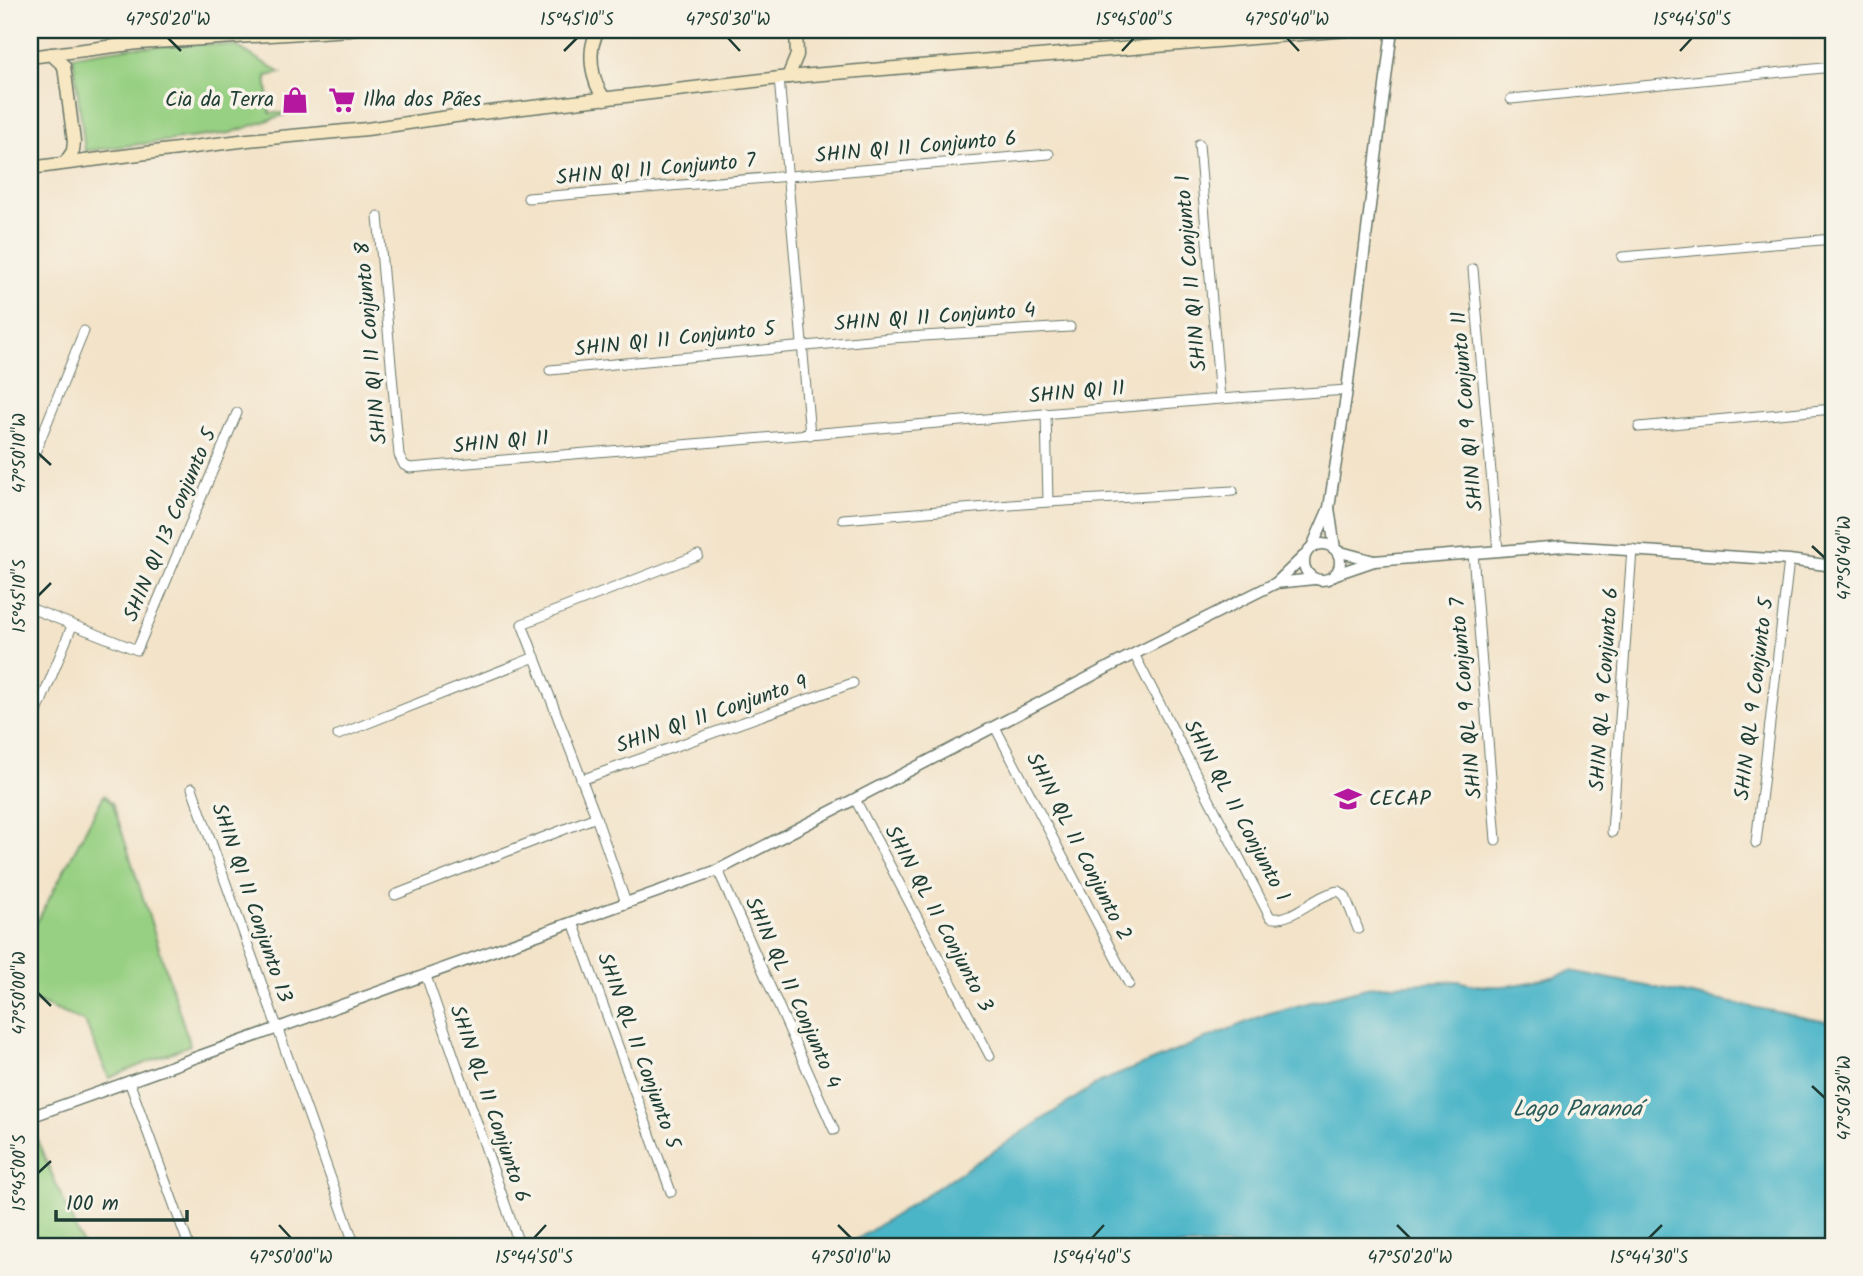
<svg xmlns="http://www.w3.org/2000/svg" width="1863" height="1276" font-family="Kalam,sans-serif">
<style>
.green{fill:#98d083;stroke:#5c865c;stroke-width:2}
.water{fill:#4bb5c8;stroke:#35797e;stroke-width:2}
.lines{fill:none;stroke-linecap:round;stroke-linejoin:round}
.minor-casing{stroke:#697768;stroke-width:11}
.tertiary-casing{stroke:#697768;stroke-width:13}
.secondary-casing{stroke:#697768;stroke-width:15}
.minor{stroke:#fff;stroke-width:9}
.tertiary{stroke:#fff;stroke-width:10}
.secondary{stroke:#f7e8c3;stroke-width:12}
.ticks{fill:none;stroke:#1f3d34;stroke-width:2.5}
.labels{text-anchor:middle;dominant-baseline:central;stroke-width:7;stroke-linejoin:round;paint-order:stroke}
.poi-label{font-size:21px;fill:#1f3d34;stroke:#f7f3e8;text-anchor:start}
.street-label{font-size:21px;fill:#1f3d34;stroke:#f7f3e8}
.water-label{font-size:23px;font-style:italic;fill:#2a5b59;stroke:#f7f3e8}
.neatline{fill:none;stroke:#1f3d34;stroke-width:2.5}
.ticks-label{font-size:18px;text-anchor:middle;fill:#1f3d34}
</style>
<rect width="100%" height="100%" fill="#f7f3e8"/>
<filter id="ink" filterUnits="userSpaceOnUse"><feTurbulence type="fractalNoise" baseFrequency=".0143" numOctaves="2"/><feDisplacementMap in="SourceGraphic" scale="14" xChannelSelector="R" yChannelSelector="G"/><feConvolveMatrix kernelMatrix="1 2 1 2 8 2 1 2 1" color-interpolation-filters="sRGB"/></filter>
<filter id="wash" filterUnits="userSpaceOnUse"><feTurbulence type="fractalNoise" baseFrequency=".00686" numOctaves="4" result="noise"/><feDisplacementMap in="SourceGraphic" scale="28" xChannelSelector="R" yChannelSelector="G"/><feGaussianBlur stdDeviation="1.57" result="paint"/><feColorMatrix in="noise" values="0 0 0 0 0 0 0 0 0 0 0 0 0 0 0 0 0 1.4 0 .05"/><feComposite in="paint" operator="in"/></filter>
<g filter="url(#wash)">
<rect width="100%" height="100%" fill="#f3e3c9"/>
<g class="green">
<polygon points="207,44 236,46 281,73 266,76 270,113 283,113 284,115 230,133 85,151 73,56 133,47"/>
<polygon points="104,795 113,804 190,1045 109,1078 85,1022 30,999 30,935"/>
<polygon points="31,1126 83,1246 30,1246"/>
</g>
<path class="water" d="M 1571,971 L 1833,1023 L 1833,1246 L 847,1246 L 1100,1082 L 1269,1013 L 1374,986 L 1459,981 C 1490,993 1540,982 1571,971 Z"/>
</g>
<g filter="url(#ink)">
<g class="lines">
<defs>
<g id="minor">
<polyline points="779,78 810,435"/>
<polyline points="1511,99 1833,67"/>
<polyline points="1199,144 1220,399"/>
<polyline points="528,198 1049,154"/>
<polyline points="378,216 399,455 404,465 410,468 1220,399 1347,390"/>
<polyline points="1622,257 1833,239"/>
<polyline points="1473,269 1498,551"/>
<polyline points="550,370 891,338 1070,327"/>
<polyline points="1046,413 1048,502"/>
<polyline points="1639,427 1833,409"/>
<polyline points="30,465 84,331"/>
<polyline points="843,519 1048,502 1233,491"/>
<polyline points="1473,553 1496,840"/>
<polyline points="30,608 137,650 237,413"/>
<path d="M 1134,654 L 1270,917 C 1289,925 1317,893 1339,891 L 1345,896 L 1358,929"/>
<polyline points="995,727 1129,984"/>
<polyline points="30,729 72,626"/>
<polyline points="338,735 535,657"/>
<polyline points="581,780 853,683"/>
<polyline points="192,788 355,1246"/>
<polyline points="855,799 990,1056"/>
<polyline points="1612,832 1632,549"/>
<polyline points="1756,843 1789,560"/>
<polyline points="718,870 834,1130"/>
<polyline points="395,895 596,817"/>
<polyline points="626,903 596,817 522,624 698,555"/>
<polyline points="573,922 671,1192"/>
<polyline points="426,976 519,1244"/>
<polyline points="129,1081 189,1246"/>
</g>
<g id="tertiary">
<polyline points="1329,508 1335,549"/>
<circle cx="1322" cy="562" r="18"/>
<polyline points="1312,547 1329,508 1347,390 1392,30"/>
<polyline points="1337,551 1374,561"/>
<polyline points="1336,574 1374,561 1563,546 1789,560 1833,566"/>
<polyline points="1276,583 1314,579"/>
<polyline points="30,1117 718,870 1134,654 1276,583 1305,555"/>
</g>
<g id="secondary">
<path d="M 599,30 C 586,48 591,82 605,99"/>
<polyline points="51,54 64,66 74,142 73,151 65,163"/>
<polyline points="30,57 138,43 351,30"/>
<polyline points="788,77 797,55 796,30"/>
<polyline points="30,168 248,140 367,129 455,116 788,77 1347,30"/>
</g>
</defs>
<use href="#minor" class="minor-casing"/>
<use href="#tertiary" class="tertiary-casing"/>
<use href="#secondary" class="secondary-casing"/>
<use href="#minor" class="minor"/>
<use href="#tertiary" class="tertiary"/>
<use href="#secondary" class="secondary"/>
</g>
</g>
<path class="ticks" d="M 168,38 L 181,51M 728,38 L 740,51M 1287,38 L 1299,51M 564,51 L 577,38M 1122,51 L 1134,38M 1680,51 L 1692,38M 38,453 L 51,465M 1812,546 L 1825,558M 38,596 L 51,583M 38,993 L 51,1006M 1812,1086 L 1825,1098M 38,1173 L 51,1161M 279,1225 L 291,1238M 838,1225 L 851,1238M 1397,1225 L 1410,1238M 534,1238 L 546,1225M 1092,1238 L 1104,1225M 1649,1238 L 1662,1225"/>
<defs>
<symbol id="shop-bare" viewBox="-9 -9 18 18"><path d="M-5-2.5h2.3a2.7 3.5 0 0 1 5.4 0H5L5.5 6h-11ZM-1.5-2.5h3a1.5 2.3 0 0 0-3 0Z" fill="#b5179e" stroke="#f7f3e8" stroke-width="2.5" paint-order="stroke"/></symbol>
<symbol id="supermarket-bare" viewBox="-9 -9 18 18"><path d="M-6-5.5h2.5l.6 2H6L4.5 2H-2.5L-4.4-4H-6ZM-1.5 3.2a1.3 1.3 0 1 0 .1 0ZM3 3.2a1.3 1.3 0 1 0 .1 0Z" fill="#b5179e" stroke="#f7f3e8" stroke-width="2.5" paint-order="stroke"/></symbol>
<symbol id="school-bare" viewBox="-9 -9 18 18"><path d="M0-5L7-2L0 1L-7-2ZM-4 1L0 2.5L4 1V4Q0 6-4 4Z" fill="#b5179e" stroke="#f7f3e8" stroke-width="2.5" paint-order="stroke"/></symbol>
</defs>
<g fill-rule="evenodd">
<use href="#shop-bare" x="276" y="81" width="38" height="38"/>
<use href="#supermarket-bare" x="323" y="81" width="38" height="38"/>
<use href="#school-bare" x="1329" y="780" width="38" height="38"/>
</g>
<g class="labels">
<g class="poi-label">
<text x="274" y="100" text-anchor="end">Cia da Terra</text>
<text x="363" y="100">Ilha dos Pães</text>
<text x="1369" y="799">CECAP</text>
</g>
<g class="street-label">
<text transform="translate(916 148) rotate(-5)">SHIN QI 11 Conjunto 6</text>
<text transform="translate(656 170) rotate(-5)">SHIN QI 11 Conjunto 7</text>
<text transform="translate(1192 273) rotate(-95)">SHIN QI 11 Conjunto 1</text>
<text transform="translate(935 318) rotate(-4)">SHIN QI 11 Conjunto 4</text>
<text transform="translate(675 340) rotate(-6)">SHIN QI 11 Conjunto 5</text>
<text transform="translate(372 343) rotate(-95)">SHIN QI 11 Conjunto 8</text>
<text transform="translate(1077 393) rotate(-5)">SHIN QI 11</text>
<text transform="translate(1468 411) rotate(-95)">SHIN QI 9 Conjunto 11</text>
<text transform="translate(501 443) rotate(-5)">SHIN QI 11</text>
<text transform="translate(171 525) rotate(-67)">SHIN QI 13 Conjunto 5</text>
<text transform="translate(1605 689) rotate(-86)">SHIN QL 9 Conjunto 6</text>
<text transform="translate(1467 698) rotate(-95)">SHIN QL 9 Conjunto 7</text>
<text transform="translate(1755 699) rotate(-83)">SHIN QL 9 Conjunto 5</text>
<text transform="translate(712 715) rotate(-19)">SHIN QI 11 Conjunto 9</text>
<text transform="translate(1236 811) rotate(62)">SHIN QL 11 Conjunto 1</text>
<text transform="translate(1078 847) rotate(63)">SHIN QL 11 Conjunto 2</text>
<text transform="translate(251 903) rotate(71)">SHIN QI 11 Conjunto 13</text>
<text transform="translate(938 919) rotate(62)">SHIN QL 11 Conjunto 3</text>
<text transform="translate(792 993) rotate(66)">SHIN QL 11 Conjunto 4</text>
<text transform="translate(638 1051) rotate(70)">SHIN QL 11 Conjunto 5</text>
<text transform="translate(489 1104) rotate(71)">SHIN QL 11 Conjunto 6</text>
</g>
<g class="water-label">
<text x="1577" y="1110">Lago Paranoá</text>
</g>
</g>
<rect width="1863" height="1276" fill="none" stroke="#f7f3e8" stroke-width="77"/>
<path d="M56 1210v10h131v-10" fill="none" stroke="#1f3d34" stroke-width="3.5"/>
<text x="66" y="1210" font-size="21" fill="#1f3d34" stroke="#f7f3e8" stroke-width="5" paint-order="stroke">100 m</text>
<rect x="38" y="38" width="1787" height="1200" class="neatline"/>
<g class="ticks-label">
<text x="168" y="25">47°50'20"W</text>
<text x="577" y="25">15°45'10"S</text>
<text x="728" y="25">47°50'30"W</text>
<text x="1134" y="25">15°45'00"S</text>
<text x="1287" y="25">47°50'40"W</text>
<text x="1692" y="25">15°44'50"S</text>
<text transform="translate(19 453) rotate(-90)" y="6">47°50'10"W</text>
<text transform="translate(1844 558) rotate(-90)" y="6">47°50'40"W</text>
<text transform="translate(19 596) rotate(-90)" y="6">15°45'10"S</text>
<text transform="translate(19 993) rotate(-90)" y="6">47°50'00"W</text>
<text transform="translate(1844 1098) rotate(-90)" y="6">47°50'30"W</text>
<text transform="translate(19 1173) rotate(-90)" y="6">15°45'00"S</text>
<text x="291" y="1263">47°50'00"W</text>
<text x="534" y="1263">15°44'50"S</text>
<text x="851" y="1263">47°50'10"W</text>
<text x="1092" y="1263">15°44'40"S</text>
<text x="1410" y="1263">47°50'20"W</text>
<text x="1649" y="1263">15°44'30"S</text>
</g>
</svg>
